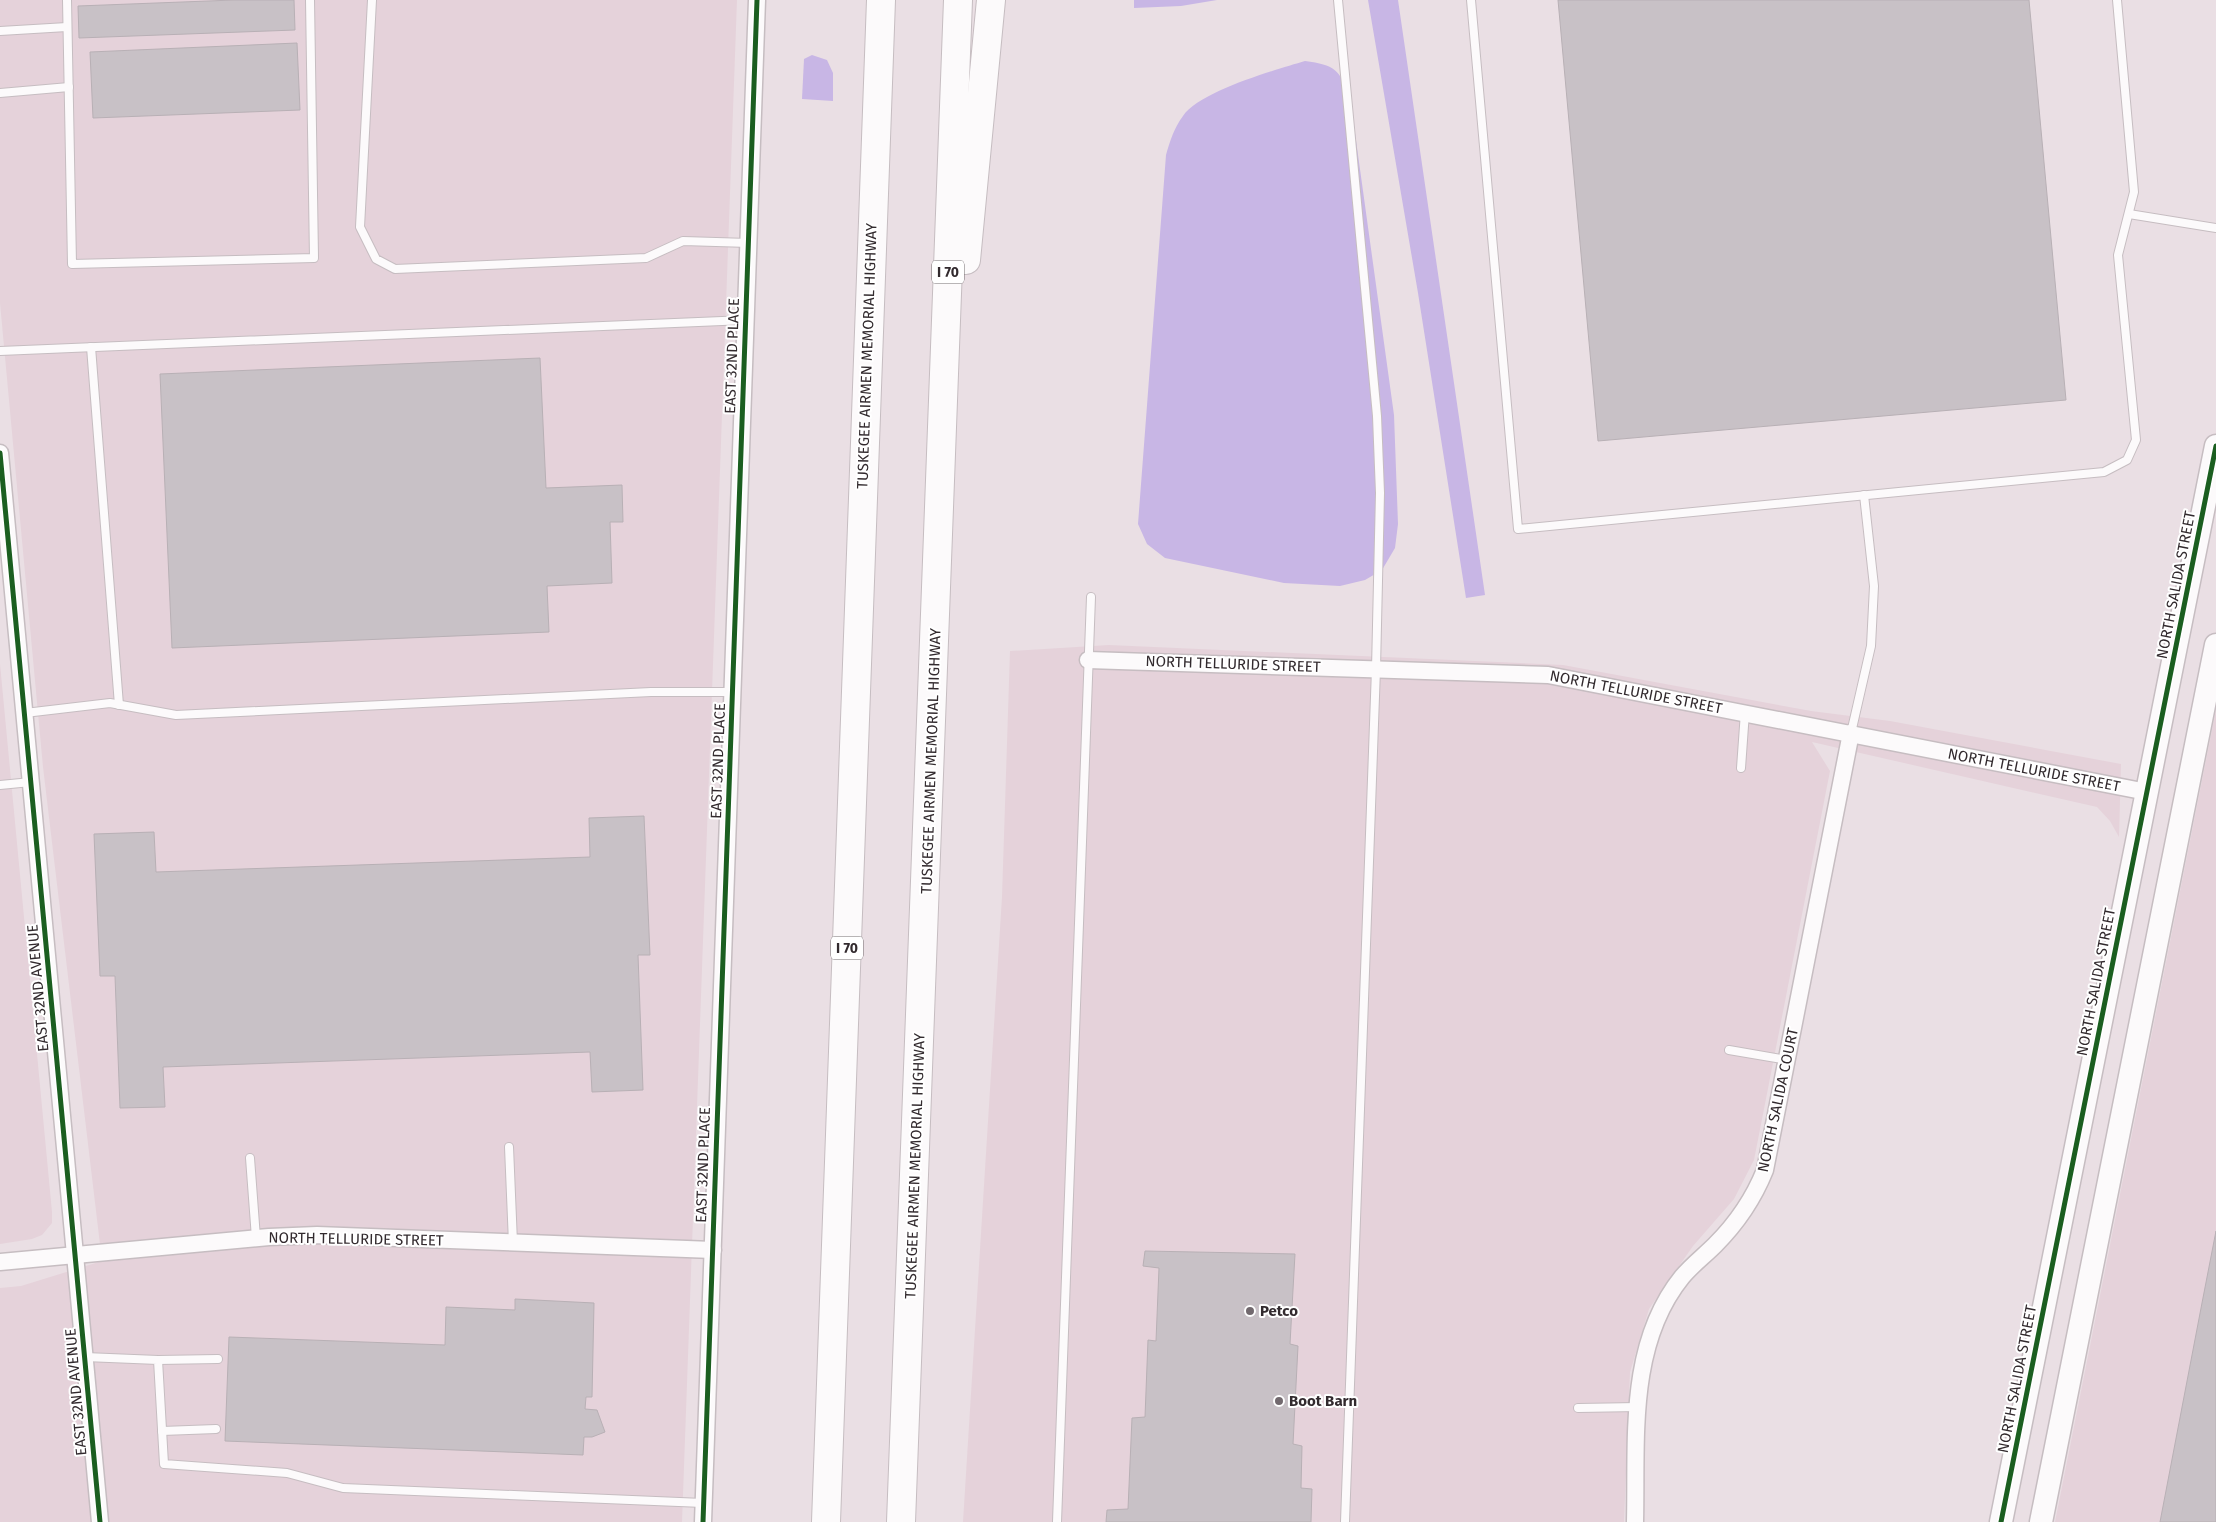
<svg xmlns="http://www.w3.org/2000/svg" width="2216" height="1522" font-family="'Fira Sans',sans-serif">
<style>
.built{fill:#e5d2da}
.water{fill:#c8b6e5}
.building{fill:#c8c1c6;stroke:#b8b0b5}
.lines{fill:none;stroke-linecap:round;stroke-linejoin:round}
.lane-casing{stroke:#c6bdc1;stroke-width:10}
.street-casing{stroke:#c6bdc1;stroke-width:19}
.secondary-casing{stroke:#c6bdc1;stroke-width:25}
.highway-casing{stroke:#c6bdc1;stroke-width:30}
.lane{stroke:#fcfafb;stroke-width:8}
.street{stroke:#fcfafb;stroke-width:16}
.secondary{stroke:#fcfafb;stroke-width:22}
.highway{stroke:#fcfafb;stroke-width:28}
.cycleway-casing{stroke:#fff;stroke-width:8}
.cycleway{stroke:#1b5e20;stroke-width:5}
.poi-dot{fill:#72696e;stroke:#fff;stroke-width:2}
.labels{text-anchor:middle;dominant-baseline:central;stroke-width:4;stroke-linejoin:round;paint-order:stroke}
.shield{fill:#fff;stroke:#706a6d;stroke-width:1}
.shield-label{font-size:14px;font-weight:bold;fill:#322a2e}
.street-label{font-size:15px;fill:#322a2e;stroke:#fff}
.poi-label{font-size:15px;font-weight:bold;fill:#322a2e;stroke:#fff;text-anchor:start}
</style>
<rect width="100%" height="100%" fill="#eadfe4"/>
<g class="built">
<polygon points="0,0 737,0 682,1522 0,1522 0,1288 21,1286 102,1261 43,767 0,303"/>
<polygon points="1109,645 1563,665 1811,711 1890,721 2121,764 2119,837 2110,821 2097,807 1812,742 1830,771 1754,1160 1734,1199 1693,1246 1649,1309 1630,1372 1624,1522 963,1522 1002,897 1010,651"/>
<polygon points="0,664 52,1212 52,1223 42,1235 32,1239 0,1244"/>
<polygon points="2216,710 2216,1522 2055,1522 2092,1336"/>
</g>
<g class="water">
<polygon points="1134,0 1217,0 1181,6 1134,8"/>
<polygon points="1368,0 1398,0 1485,595 1466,598 1418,293"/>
<polygon points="812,55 827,60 833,73 833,101 802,99 804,59"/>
<path d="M 1305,61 C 1335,65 1339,69 1350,97 L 1394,415 L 1398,524 L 1395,548 L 1382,570 L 1365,580 L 1340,586 L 1284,583 L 1165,558 L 1147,544 L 1138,524 L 1166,155 C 1170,141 1174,128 1183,116 C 1200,91 1275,70 1305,61 Z"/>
</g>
<g class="building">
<polygon points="234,0 294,0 295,30 79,38 78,6"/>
<polygon points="1558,0 2029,0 2066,400 1598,441"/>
<polygon points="297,43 300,110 93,118 90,52"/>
<polygon points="540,358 546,488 622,485 623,522 610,522 612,583 547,586 549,632 172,648 160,374"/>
<polygon points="644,816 650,955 638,955 643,1090 592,1092 590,1052 163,1067 165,1107 120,1108 115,976 100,976 94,834 154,832 156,872 590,857 589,818"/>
<polygon points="2216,1231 2216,1522 2160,1522 2202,1303"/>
<polygon points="1145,1251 1295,1254 1290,1344 1298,1346 1293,1444 1302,1446 1301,1488 1312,1489 1311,1522 1106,1522 1107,1510 1128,1509 1132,1418 1145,1417 1148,1340 1156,1341 1159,1268 1143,1266"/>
<polygon points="515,1299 594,1303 592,1397 586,1397 585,1409 597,1410 605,1432 592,1437 584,1437 583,1455 225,1441 229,1337 445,1345 446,1307 515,1310"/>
</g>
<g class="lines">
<defs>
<g id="lane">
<polyline points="67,0 72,264 314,258 310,0"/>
<polyline points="372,0 360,227 376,259 395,269 646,258 683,241 749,243"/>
<polyline points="1338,0 1377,416 1380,493 1376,669 1345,1522"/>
<polyline points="1471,0 1518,529 2104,472 2127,460 2136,440 2118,255 2134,192 2117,0"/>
<polyline points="0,31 67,27"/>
<polyline points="0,93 69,87"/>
<polyline points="2129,214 2216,228"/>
<polyline points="91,347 119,705"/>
<polyline points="0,351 746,320"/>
<polyline points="25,713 110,703 176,715 651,692 733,692"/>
<polyline points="1851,733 1871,646 1874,586 1864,495"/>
<polyline points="1741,768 1745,712"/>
<polyline points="0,785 31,782"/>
<polyline points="1729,1050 1787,1060"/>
<polyline points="509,1147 513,1243"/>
<polyline points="250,1158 256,1238"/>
<polyline points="85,1357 158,1360 164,1464 287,1473 343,1488 703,1503"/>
<polyline points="158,1360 218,1359"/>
<polyline points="1578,1408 1638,1407"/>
<polyline points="162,1431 216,1429"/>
<polyline points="1057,1522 1091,597"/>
</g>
<g id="street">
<polyline points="0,453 100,1522"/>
<polyline points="1088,660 1548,675 2147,792"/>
<polyline points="0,1262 269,1237 317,1235 713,1250"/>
<polyline points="703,1522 757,0"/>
<path d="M 1635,1522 C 1637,1440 1627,1345 1682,1277 C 1692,1265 1704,1256 1715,1245 C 1737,1223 1753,1200 1765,1170 L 1851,733"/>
</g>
<g id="secondary">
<polyline points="2001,1522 2216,446"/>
<polyline points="2041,1522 2216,645"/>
</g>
<g id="highway">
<polyline points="966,260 991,0"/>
<polyline points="826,1522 881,0"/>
<polyline points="901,1522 958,0"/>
</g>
</defs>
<use href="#lane" class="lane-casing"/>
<use href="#street" class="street-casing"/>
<use href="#secondary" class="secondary-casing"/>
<use href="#highway" class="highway-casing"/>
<use href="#lane" class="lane"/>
<use href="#street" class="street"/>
<use href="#secondary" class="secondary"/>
<use href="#highway" class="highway"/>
<defs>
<g id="cycleway">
<polyline points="0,453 100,1522"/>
<polyline points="703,1522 757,0"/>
<polyline points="2001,1522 2216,446"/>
</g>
</defs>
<use href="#cycleway" class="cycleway-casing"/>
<use href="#cycleway" class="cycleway"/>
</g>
<g class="poi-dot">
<circle cx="1250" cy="1311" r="5"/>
<circle cx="1279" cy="1401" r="5"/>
</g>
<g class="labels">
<g class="shield">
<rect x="932" y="260.5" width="32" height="23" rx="4"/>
<rect x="831" y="936.5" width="32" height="23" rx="4"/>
</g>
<g class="shield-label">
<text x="948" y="272">I 70</text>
<text x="847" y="948">I 70</text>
</g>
<g class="street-label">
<text transform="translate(732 356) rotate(-88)">EAST 32ND PLACE</text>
<text transform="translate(867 356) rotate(-88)">TUSKEGEE AIRMEN MEMORIAL HIGHWAY</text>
<text transform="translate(2176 585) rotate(-79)">NORTH SALIDA STREET</text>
<text transform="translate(1233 664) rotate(2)">NORTH TELLURIDE STREET</text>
<text transform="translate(1636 692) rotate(11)">NORTH TELLURIDE STREET</text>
<text transform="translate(718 761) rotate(-88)">EAST 32ND PLACE</text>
<text transform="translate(931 761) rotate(-88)">TUSKEGEE AIRMEN MEMORIAL HIGHWAY</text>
<text transform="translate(2034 770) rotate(11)">NORTH TELLURIDE STREET</text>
<text transform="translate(2096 982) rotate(-79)">NORTH SALIDA STREET</text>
<text transform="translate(38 988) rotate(-95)">EAST 32ND AVENUE</text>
<text transform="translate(1778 1100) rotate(-78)">NORTH SALIDA COURT</text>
<text transform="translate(703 1165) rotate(-88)">EAST 32ND PLACE</text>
<text transform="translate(915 1166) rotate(-88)">TUSKEGEE AIRMEN MEMORIAL HIGHWAY</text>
<text transform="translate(356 1239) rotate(1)">NORTH TELLURIDE STREET</text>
<text transform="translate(2017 1379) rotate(-79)">NORTH SALIDA STREET</text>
<text transform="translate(76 1392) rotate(-95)">EAST 32ND AVENUE</text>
</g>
<g class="poi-label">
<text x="1260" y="1311">Petco</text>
<text x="1289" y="1401">Boot Barn</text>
</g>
</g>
</svg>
